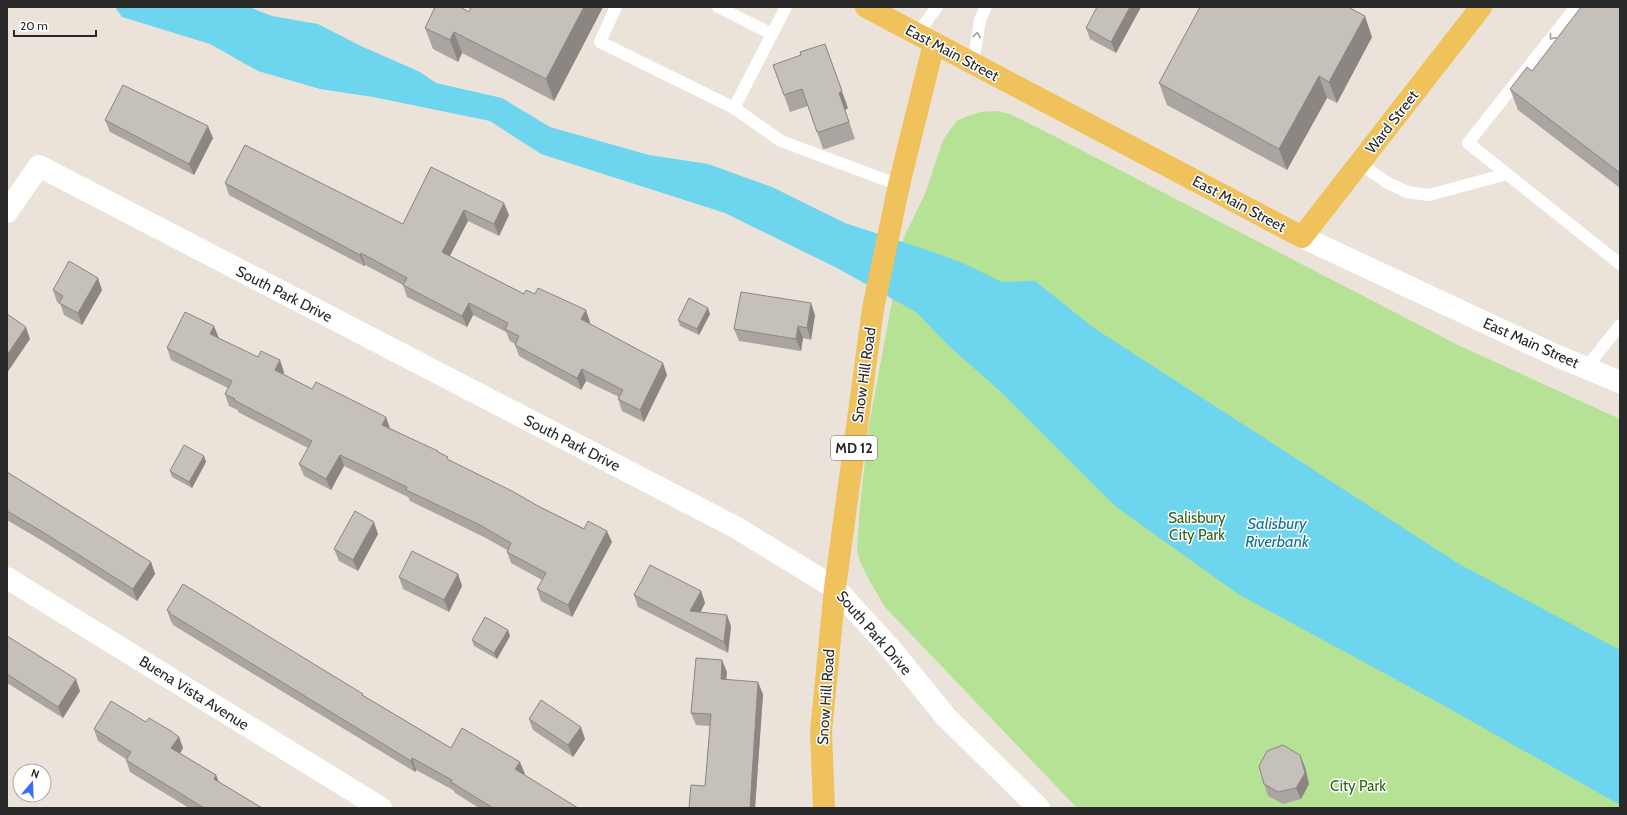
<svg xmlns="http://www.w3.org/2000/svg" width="1627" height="815" font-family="Cabin,sans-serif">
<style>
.green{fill:#b6e296}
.water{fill:#6dd5ed}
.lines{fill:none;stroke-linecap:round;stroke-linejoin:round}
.service{stroke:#fff;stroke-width:12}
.minor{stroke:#fff;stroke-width:22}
.tertiary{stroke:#fff;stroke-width:22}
.secondary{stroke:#fff;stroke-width:22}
.primary{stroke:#efc25b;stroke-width:22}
.wall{fill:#aaa5a0}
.shaded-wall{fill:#8b8682}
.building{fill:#c6c0ba;stroke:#8b8682}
.oneway{stroke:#9f9f9f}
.labels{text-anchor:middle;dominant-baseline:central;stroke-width:3;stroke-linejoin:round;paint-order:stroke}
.shield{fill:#fff;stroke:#696969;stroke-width:1}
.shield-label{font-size:14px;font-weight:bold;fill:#292929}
.street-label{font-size:15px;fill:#292929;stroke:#fff}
.park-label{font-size:15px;fill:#2f641a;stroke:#fff}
.water-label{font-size:16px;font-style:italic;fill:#0e7297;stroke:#fff}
</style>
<rect width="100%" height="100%" fill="#ebe3da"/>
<polygon class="green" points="997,111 1010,114 1054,136 1460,346 1620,419 1620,808 1077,808 885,607 868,578 859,559 857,547 860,505 869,425 904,237 925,194 943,140 950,130 957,121 965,117 981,112"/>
<polygon class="water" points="115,7 249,7 272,16 318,24 361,46 420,72 436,83 502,98 550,127 649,155 708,164 772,187 845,223 930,251 963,263 1002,282 1035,281 1094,328 1459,564 1620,650 1620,805 1443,705 1238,594 1115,506 1001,392 949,346 916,312 837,268 725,213 541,154 490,121 373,97 320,89 258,71 210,44 122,17"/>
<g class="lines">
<g class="service">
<polyline points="616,7 600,42 734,108 786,7"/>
<polyline points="718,7 772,34"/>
<polyline points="1576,7 1468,143 1620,264"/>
<polyline points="917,34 937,7"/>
<polyline points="973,64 980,20 986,7"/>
<polyline points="734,108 781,141 899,185"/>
<polyline points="1360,164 1388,183 1407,192 1429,195 1507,174"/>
<polyline points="1586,368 1620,325"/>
</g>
<g class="minor">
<polyline points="7,212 39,166 737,528 835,588"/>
<polyline points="7,578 381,808"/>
</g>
<polyline class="tertiary" points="835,588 890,648 946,717 1039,808"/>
<polyline class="secondary" points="1302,237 1557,356 1620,382"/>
<g class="primary">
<polyline points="866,7 1302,237 1481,7"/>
<polyline points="824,808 821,732 835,588 873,309 899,185 934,43"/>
</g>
</g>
<g class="wall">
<polygon points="471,7 603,7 554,101 462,53 458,62 433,49 425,28 469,12"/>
<polygon points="1141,7 1116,53 1090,39 1086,28"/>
<polygon points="1620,7 1620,188 1518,110 1510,89"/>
<polygon points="1372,37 1337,103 1327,98 1287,170 1167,105 1159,83"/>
<polygon points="773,65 848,108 845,110 855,139 825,149 823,149 808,106 790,112"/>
<polygon points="105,120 213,138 194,175 110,132"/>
<polygon points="431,167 509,215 499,236 468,221 450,256 524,294 590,322 589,323 667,375 644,422 622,411 618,399 619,397 586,381 581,390 519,356 515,345 515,344 510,341 506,332 473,315 467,327 407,297 403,285 365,265 364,266 229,195 225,183 403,224"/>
<polygon points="53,290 102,290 82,325 64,315 60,303 57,302"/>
<polygon points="710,314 699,335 680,326 678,320"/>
<polygon points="815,315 811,340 803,338 801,351 739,341 734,329"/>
<polygon points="218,338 284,372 283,374 439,453 448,460 538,506 612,542 572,617 541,601 537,589 542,580 511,563 507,552 507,550 484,537 410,501 408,497 344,466 331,490 304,476 299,464 308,448 238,412 238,410 229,406 225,394 228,388 171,360 167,348"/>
<polygon points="204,456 206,462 192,488 172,477 170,471"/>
<polygon points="7,472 151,562 155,574 137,601 46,543 7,520"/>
<polygon points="378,534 358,571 339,561 334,549"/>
<polygon points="458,574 462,586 449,612 403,589 399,577"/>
<polygon points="701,591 705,603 700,612 731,626 728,653 638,607 634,595"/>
<polygon points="167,610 363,694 364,696 451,748 525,774 524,775 578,808 479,808 455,793 453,790 416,770 415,772 173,625 172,622 171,622"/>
<polygon points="508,630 510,636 497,659 474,646 472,640"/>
<polygon points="7,636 80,691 63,718 7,683"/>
<polygon points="727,672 726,679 763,694 755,808 689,808 705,786 710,726 696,725 691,713"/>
<polygon points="529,719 585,739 573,757 533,730"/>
<polygon points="146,722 179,737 183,748 180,753 216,775 219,782 262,808 189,808 130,772 126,760 126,759 98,741 94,729"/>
<polygon points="1305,767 1309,784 1301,799 1283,804 1268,796 1264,784"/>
</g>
<g class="shaded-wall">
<polygon points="584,7 603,7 554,101 546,79"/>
<polygon points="1130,7 1141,7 1116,53 1111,42"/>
<polygon points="1365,16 1372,37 1337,103 1329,82"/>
<polygon points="454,32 462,53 458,62 450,40"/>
<polygon points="825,44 848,108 845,110 855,139 839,93"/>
<polygon points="1319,76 1327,98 1287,170 1279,149"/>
<polygon points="208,126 213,138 194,175 189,164"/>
<polygon points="504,203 509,215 499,236 494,224"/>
<polygon points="464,210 468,221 446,263 442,252"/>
<polygon points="361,253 365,265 364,266 360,255"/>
<polygon points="98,278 102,290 82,325 78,313"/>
<polygon points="469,303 473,315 467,327 462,316"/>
<polygon points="811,303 815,315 811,340 807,328"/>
<polygon points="708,308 710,314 699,335 697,329"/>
<polygon points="586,310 590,322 585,330 581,319"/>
<polygon points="214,326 219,338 210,334"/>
<polygon points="798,326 803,338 801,351 796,339"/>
<polygon points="26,327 30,339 7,373 7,355"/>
<polygon points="280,360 284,372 280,382 275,370"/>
<polygon points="663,363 667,375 644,422 640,410"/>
<polygon points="582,369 586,381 581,390 577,378"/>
<polygon points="386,417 390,428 382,425"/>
<polygon points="340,455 344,466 331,490 326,479"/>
<polygon points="204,456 206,462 192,488 189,482"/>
<polygon points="374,522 378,534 358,571 353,560"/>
<polygon points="607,531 612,542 572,617 568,605"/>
<polygon points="151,562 155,574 137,601 133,589"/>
<polygon points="458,574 462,586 449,612 444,600"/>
<polygon points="701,591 705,603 695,623 690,611"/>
<polygon points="727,615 731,626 728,653 724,642"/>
<polygon points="508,630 510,636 497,659 494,653"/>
<polygon points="722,660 727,672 725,691 721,679"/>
<polygon points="76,679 80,691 63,718 58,707"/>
<polygon points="758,682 763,694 755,808 750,808"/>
<polygon points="581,727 585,739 573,757 568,745"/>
<polygon points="179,737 183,748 176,760 171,748"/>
<polygon points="1300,755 1305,767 1309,784 1301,799 1296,788"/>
<polygon points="412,758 416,770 415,772 411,761"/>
<polygon points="520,762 525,774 519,781 515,769"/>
<polygon points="216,775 220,787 214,779"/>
</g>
<g class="building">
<polygon points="435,7 460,7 469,12 471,7 584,7 546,79 454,32 450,40 425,28"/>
<polygon points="1097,7 1130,7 1111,42 1086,28"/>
<polygon points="1200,7 1348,7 1365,16 1329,82 1319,76 1279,149 1159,83"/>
<polygon points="1581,7 1620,7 1620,173 1510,89 1527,67 1532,71"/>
<polygon points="825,44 842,91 839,93 849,122 819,132 817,132 802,89 784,95 773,65 801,55 800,52"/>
<polygon points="123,85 208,126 189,164 105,120"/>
<polygon points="245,145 403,224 431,167 504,203 494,224 464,210 442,252 524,294 526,290 535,294 538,288 586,310 581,319 663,363 640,410 618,399 623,390 582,369 577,378 515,345 519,336 505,329 508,323 469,303 462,316 403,285 407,278 361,253 360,255 225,183"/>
<polygon points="69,261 98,278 78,313 59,303 63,296 53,290"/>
<polygon points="741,292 811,303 807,328 798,326 796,339 734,329"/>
<polygon points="689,298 708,308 697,329 678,320"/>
<polygon points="185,312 214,326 210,334 258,357 261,351 280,360 275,370 312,389 316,382 386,417 382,425 438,451 438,452 448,457 447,459 512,491 538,506 584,529 588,521 607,531 568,605 537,589 546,573 507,552 511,543 480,525 406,490 407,487 340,455 326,479 299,464 312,441 234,400 235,399 225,394 232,381 167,348"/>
<polygon points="7,314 26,327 7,355"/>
<polygon points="184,445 204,456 189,482 170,471"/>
<polygon points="7,472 151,562 133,589 41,531 7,511"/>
<polygon points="355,511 374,522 353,560 334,549"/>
<polygon points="412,551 458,574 444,600 399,577"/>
<polygon points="650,565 701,591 690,611 727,615 724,642 634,595"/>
<polygon points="183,584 363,694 362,695 451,748 462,728 520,762 515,769 578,808 493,808 451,782 452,780 412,758 411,761 169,613 170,612 167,610"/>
<polygon points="485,617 508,630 494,653 472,640"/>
<polygon points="7,636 76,679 58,707 7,674"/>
<polygon points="696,658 722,660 721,679 758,682 750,808 689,808 691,785 705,786 711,714 691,713"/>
<polygon points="541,700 581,727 568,745 529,719"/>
<polygon points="111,701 146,722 149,718 171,731 179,737 171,748 216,775 214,779 262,808 204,808 126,760 131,752 94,729"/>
<polygon points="1283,745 1300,755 1305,773 1296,788 1278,792 1264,784 1259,766 1267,751"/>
</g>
<defs><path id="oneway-chevron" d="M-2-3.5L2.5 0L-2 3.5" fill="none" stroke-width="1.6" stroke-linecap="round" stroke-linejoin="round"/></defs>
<g class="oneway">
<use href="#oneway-chevron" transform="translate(977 35) rotate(-81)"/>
<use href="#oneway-chevron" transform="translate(1552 37) rotate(129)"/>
</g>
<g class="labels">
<rect class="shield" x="831" y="436" width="46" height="24" rx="3"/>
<g class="shield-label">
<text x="854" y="448">MD 12</text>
</g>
<g class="street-label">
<text transform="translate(952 53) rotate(28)">East Main Street</text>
<text transform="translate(1392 122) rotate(-52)">Ward Street</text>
<text transform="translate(1239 204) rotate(28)">East Main Street</text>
<text transform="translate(284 294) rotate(27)">South Park Drive</text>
<text transform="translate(1531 343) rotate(24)">East Main Street</text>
<text transform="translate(864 375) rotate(-82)">Snow Hill Road</text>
<text transform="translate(572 443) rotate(27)">South Park Drive</text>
<text transform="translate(874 633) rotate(49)">South Park Drive</text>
<text transform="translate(194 693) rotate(32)">Buena Vista Avenue</text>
<text transform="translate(826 697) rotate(-86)">Snow Hill Road</text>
</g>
<g class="park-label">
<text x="1197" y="518">Salisbury<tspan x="1197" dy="17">City Park</tspan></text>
<text x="1358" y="786">City Park</text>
</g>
<g class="water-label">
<text x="1277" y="523">Salisbury<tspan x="1277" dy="18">Riverbank</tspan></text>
</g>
</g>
<rect width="1627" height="815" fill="none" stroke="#292929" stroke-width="16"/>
<g transform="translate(32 783) rotate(19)"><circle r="19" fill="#ffffff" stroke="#a9a9a9"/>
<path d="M0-3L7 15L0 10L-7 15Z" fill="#3a6bf8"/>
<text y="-6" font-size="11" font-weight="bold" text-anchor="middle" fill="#292929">N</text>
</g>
<path d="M14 30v6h82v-6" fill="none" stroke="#292929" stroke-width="2"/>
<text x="20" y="30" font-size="12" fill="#292929" stroke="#ffffff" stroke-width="3" paint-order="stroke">20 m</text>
</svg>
